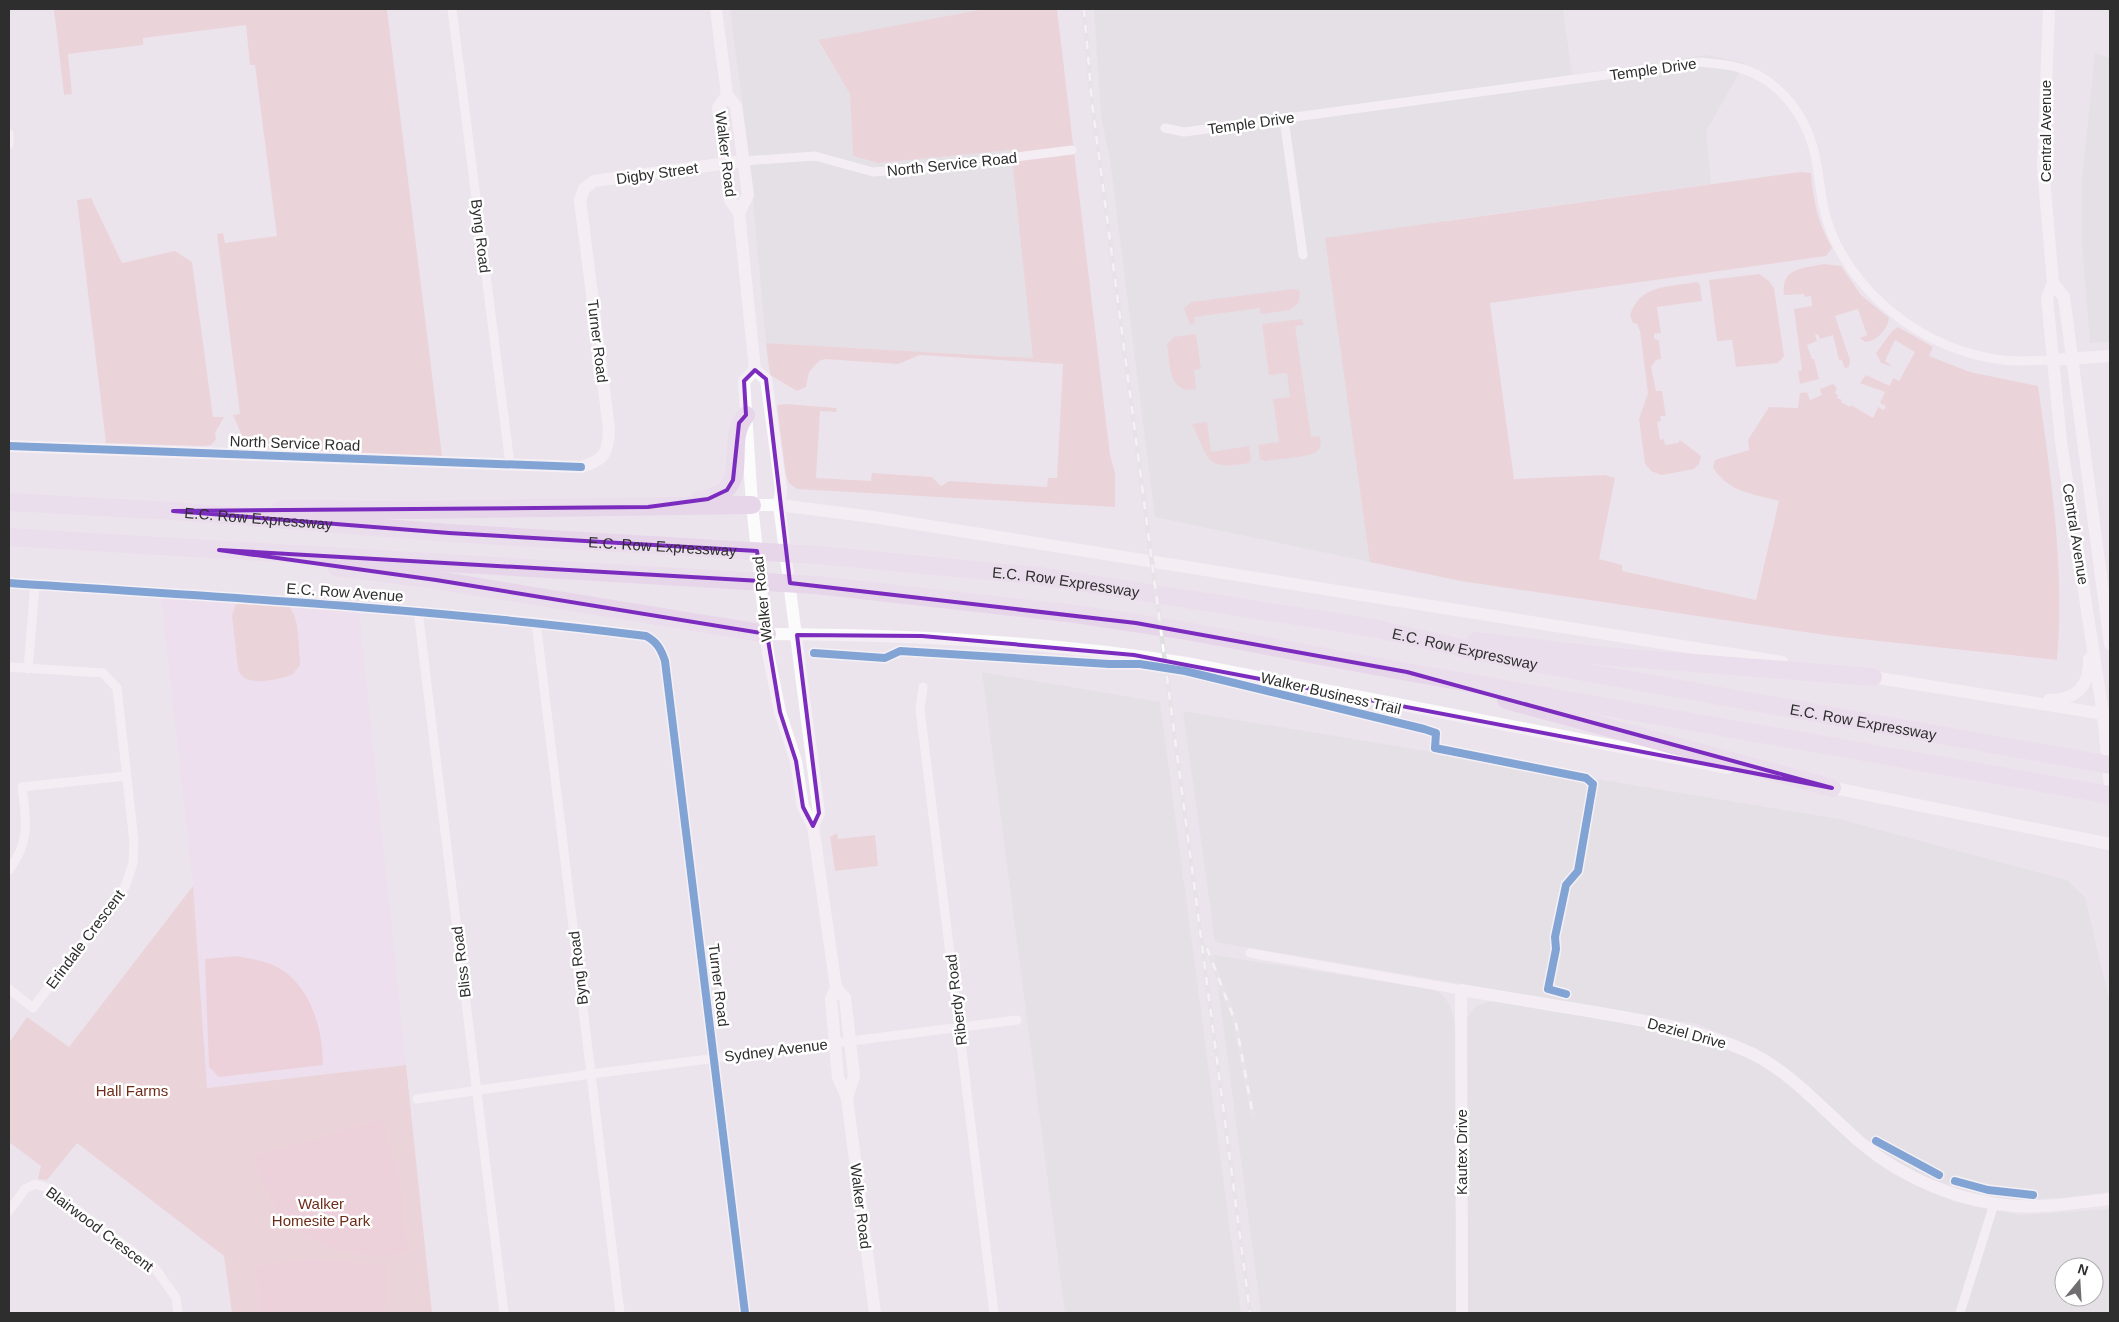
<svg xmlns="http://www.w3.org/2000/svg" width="2119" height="1322" font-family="Arial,sans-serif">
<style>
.industrial{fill:#dadbde;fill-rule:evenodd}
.education{fill:#eed9ed}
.green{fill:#e8c0c1}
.pitch{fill:#ecbbc5}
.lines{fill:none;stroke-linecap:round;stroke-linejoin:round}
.street{stroke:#fcfbfc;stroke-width:9}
.secondary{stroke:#fcfbfc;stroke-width:12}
.highway{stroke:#e7d5ea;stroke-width:18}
.rail-casing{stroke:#dfe1e0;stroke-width:4.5}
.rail{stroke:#fff;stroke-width:2.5;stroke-dasharray:8;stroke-linecap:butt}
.cycleway-casing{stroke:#fff;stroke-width:11}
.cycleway{stroke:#0057b8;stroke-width:8}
.marked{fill:none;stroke:#7b2cbf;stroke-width:4;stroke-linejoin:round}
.labels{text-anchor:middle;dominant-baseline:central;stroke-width:5;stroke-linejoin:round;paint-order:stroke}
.street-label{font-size:15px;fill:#2e2e2e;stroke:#fff}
.park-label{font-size:15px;fill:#6e2d1a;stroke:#fff}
</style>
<rect width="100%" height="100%" fill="#ece4ec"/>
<g class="industrial">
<polygon points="730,9 985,9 818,41 850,94 853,156 878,163 1011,150 1034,358 766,343 748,146"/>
<polygon points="1094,9 1563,9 1572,75 1706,55 1745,63 1706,131 1711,184 1443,221 1461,581 1155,517 1110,160 1101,116"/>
<polygon points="2095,53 2110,58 2110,342 2090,343 2082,247 2082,180"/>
<polygon points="982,672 1160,702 1241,1313 1065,1313"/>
<polygon points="1183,711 1839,819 2067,880 2085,897 2110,1004 2110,1192 2061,1198 2013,1200 1968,1192 1926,1177 1888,1157 1863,1137 1771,1059 1744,1043 1697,1024 1215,942"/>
<polygon points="1214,955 1436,990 1444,997 1451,1007 1456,1032 1456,1313 1261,1313"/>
<path d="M 1494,1000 L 1694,1036 L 1755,1061 L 1784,1080 L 1897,1175 L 1956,1202 L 2020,1215 L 2110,1209 L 2110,1313 L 1468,1313 L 1466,1019 L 1476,1006 ZM 2064,1267 L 2094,1267 L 2094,1297 L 2064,1297 Z"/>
</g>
<polygon class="education" points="161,598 359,611 406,1065 207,1088 193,886"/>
<g class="green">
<polygon points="54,9 387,9 442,456 251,448 245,443 233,415 240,414 217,234 223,233 225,243 277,236 255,65 250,65 246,25 143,38 143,45 68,54 72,94 64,95"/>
<polygon points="985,9 1057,9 1110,455 1115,473 1115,507 797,489 789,483 786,476 777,405 786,404 836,408 837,412 820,411 816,478 871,481 872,473 932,477 941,486 949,481 1047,487 1048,478 1057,478 1063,364 920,355 898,364 825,359 819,361 809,372 806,387 797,391 770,375 766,343 1033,358 1011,150 878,163 853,156 850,94 818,40"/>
<path d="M 1800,172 L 1811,173 C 1813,201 1818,223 1832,248 L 1826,256 L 1490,303 L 1514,479 L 1605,475 L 1615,478 L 1599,559 L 1622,565 L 1622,571 L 1756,600 L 1779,501 C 1754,494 1727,492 1713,467 L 1715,460 L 1749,450 L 1748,440 L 1769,407 L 1798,408 L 1800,393 L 1807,392 L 1810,400 L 1822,395 L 1820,389 L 1833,384 L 1837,388 L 1835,393 L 1838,395 L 1837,398 L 1842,400 L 1841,402 L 1850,407 L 1851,405 L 1873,418 L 1878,407 L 1884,410 L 1886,406 L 1880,403 L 1885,392 L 1860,383 L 1866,375 L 1890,386 L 1893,378 L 1899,381 L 1915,352 L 1895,340 L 1885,361 L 1891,365 L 1890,366 L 1881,363 L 1876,353 L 1892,331 L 1898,327 L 1933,347 L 1929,356 L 1970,372 L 2038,386 C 2051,477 2065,567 2057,660 L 1832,636 L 1461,581 L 1370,562 L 1325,238 Z"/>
<polygon points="91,198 122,263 175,251 192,262 213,417 224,417 215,433 216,439 211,445 202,446 106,443 77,200"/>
<path d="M 1824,264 L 1841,266 L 1861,295 L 1889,318 C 1888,329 1876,342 1865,342 L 1860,338 L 1867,335 L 1858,309 L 1835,316 L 1850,360 L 1849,366 L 1845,369 L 1842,360 L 1839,360 L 1833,335 L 1820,339 L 1818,334 L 1815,335 L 1817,341 L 1807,345 L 1812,359 L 1814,359 L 1819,379 L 1800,384 L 1798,371 L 1802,370 L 1794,309 L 1812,306 L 1811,296 L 1805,297 L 1804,294 L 1784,295 C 1781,267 1802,269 1824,264 Z"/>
<polygon points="1759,274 1769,281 1774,288 1784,356 1778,363 1736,367 1732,340 1717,341 1709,280"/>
<path d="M 1697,282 L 1700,285 L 1702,301 L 1657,307 L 1661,333 L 1654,334 L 1654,338 L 1659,341 L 1661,359 L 1656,360 L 1651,367 L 1656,391 L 1662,391 L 1666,416 L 1660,416 L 1661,421 L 1657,422 L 1660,440 L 1664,439 L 1665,445 L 1678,443 L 1680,440 L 1701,456 L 1699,464 L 1694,469 L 1668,474 L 1661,475 L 1651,471 L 1645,464 L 1639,419 L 1648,393 L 1640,331 L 1637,324 L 1633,323 L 1630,315 C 1640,284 1670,287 1697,282 Z"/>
<polygon points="1294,289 1300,291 1299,302 1290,310 1261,314 1260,308 1194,317 1195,323 1190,324 1184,308 1192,302"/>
<path d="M 1301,319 L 1304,325 L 1295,326 L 1311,437 L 1320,436 C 1321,441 1322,448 1317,451 C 1309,458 1276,459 1265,461 L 1260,459 L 1258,445 L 1279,442 L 1273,399 L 1290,397 L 1287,373 L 1269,375 L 1262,324 Z"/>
<path d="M 1196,334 L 1201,369 L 1194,370 L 1196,389 C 1168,395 1170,364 1167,344 L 1174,337 Z"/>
<path d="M 1207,422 L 1211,452 L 1249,446 L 1251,458 L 1249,463 C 1204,470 1210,461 1192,424 Z"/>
<path d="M 236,603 L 289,606 C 300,620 298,643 300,660 L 300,665 L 293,674 C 283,679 255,685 245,678 C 241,676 239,672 238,668 L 232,616 Z"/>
<polygon points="837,833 838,839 875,835 878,866 835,871 830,837"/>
<polygon points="193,886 207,1088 406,1065 432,1313 232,1313 224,1256 77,1143 47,1180 38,1179 41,1166 9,1142 9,1043 27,1017 69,1047"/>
</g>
<g class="pitch">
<path d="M 237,956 C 249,959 264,960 275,966 C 310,983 323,1028 323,1065 L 219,1077 L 209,1067 L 205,959 Z"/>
<path d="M 383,1119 L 401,1184 L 408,1253 C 332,1264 271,1234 254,1156 Z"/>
<polygon points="308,1258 387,1265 387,1301 383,1313 261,1313 255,1266"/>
</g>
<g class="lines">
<g class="street">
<polyline points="452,9 510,464"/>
<polyline points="1284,119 1303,255"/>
<path d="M 1165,128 L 1184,132 L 1702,62 C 1713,64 1725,64 1736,67 C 1778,77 1806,115 1815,155 C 1821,183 1820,204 1831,232 C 1861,305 1940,359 2018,361 C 2029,361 2040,360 2052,360"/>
<polyline points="9,134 9,144"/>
<polyline points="743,161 815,156 873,172 927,168 1072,150"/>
<path d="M 9,583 C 222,597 434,609 646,636 C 657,642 661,649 665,661 L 745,1313"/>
<polyline points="418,611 504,1313"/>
<polyline points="536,622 620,1313"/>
<polyline points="9,667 103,673 117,688 134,842 133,863 125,887 33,1008 9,989"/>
<polyline points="28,669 35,584"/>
<polyline points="923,687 920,709 994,1313"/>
<path d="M 9,870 C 31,840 26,821 22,787 L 126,776"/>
<polyline points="1250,953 1461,990"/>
<polyline points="417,1099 591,1074 1017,1020"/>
<polyline points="9,1211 25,1189 35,1184 48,1188 155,1268 176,1298 178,1313"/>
<polyline points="1960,1313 1994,1204"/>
</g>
<g class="secondary">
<polyline points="716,9 727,95 736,106 748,195 739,213"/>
<polyline points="2049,9 2043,167 2053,283 2047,298 2061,442 2103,714 2110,786"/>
<polyline points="727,95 718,108 730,200 739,213 755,370 766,379 781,490 779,505 819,813 813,826"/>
<polyline points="2053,283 2064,297 2110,644"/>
<polyline points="2052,360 2110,356"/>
<polyline points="755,370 744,381 752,505 768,653 780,712 796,761 803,807 813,826 836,988 845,998 854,1076 847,1098"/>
<path d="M 9,446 L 581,467 C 605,460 608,453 609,429 L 580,200 L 584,189 L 594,181 L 743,161"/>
<polyline points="752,505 779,505 873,517 1782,662"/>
<path d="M 767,634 C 907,635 1047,641 1186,663 L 1728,768"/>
<polyline points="1866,676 2110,715"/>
<path d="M 2049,700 C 2076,700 2090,686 2089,659"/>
<polyline points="1824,786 2110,844"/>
<polyline points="836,988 831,999 838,1077 847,1098 875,1313"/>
<path d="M 1462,1313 L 1461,990 C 1505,997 1550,1005 1594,1012 C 1648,1021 1701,1030 1751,1053 C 1794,1074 1826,1113 1861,1143 C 1903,1179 1962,1203 2016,1206 C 2048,1208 2079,1202 2110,1199"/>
</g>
<g class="highway">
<path d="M 699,500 C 758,492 721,444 746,415"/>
<path id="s1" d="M 9,502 L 173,511 L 449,533 L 818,555 L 1039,576 L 1373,628 L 1516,660 L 2110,765"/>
<polyline points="281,509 415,510 752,505"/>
<polyline points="9,537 816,585 1075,614 1181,630 1407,672 2110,795"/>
<polyline points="336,567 436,580 767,634"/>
<polyline points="1476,641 1603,656 1873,677"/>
<polyline points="1506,700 1832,788"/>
</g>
<defs>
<g id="rail">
<polyline points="1084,9 1092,103 1250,1313"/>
<polyline points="1207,948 1236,1024 1253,1116"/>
</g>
</defs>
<use href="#rail" class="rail-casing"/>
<use href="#rail" class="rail"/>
<defs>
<g id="cycleway">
<polyline points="9,446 581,467"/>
<path d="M 9,583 C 222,597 434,609 646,636 C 657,642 661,649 665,661 L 745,1313"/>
<polyline points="814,653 885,658 900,651 1109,664 1140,664 1185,671 1424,729 1436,733 1435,748 1586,778 1593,784 1578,871 1566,885 1555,937 1556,949 1548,989 1566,994"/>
<polyline points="1876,1141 1939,1175"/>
<polyline points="1955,1181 1988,1190 2033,1195"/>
</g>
</defs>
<use href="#cycleway" class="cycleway-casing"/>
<use href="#cycleway" class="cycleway"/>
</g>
<path d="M0 0H2119V1322H0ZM 755,370 L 766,379 L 790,583 L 1136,623 L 1407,672 L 1832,788 L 1134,655 L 922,636 L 797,635 L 819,813 L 813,826 L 803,807 L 796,761 L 780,712 L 767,634 L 436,580 L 219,550 L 761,581 L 757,551 L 449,533 L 173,511 L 648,507 L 708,499 L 727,490 L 733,480 L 739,423 L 746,415 L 744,381 Z" fill="#ece4ec" fill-opacity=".55" fill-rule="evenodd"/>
<path class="marked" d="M 755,370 L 766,379 L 790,583 L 1136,623 L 1407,672 L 1832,788 L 1134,655 L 922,636 L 797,635 L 819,813 L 813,826 L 803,807 L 796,761 L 780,712 L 767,634 L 436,580 L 219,550 L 761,581 L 757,551 L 449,533 L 173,511 L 648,507 L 708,499 L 727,490 L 733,480 L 739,423 L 746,415 L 744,381 Z"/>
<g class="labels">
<g class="street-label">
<text transform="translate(1653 69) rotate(-8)">Temple Drive</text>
<text transform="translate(1251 123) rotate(-8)">Temple Drive</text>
<text transform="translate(2045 131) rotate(-90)">Central Avenue</text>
<text transform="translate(726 154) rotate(83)">Walker Road</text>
<text transform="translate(952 164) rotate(-6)">North Service Road</text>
<text transform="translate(657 173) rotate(-8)">Digby Street</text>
<text transform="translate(481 236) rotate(83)">Byng Road</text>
<text transform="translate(598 341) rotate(83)">Turner Road</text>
<text transform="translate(295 443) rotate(2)">North Service Road</text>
<text stroke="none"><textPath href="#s1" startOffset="250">E.C. Row Expressway</textPath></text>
<text transform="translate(2076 534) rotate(81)">Central Avenue</text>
<text stroke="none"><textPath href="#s1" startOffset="655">E.C. Row Expressway</textPath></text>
<text stroke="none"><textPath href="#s1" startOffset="1060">E.C. Row Expressway</textPath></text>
<text transform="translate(345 592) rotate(4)">E.C. Row Avenue</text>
<text transform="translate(762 599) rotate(-96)">Walker Road</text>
<text stroke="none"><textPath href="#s1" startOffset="1465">E.C. Row Expressway</textPath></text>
<text transform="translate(1331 693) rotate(13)">Walker Business Trail</text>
<text stroke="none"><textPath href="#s1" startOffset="1870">E.C. Row Expressway</textPath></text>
<text transform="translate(85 939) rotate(-53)">Erindale Crescent</text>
<text transform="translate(461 962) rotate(-97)">Bliss Road</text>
<text transform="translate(578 968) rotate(-97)">Byng Road</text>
<text transform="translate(719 985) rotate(83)">Turner Road</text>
<text transform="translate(956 1000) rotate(-97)">Riberdy Road</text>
<text transform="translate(1687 1033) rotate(15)">Deziel Drive</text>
<text transform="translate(776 1050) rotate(-7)">Sydney Avenue</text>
<text transform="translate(1461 1152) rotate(-90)">Kautex Drive</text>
<text transform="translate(861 1206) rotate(83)">Walker Road</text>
<text transform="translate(100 1229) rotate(37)">Blairwood Crescent</text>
</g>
<g class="park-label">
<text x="132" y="1090">Hall Farms</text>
<text x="321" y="1203">Walker<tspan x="321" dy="17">Homesite Park</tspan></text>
</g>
</g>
<rect width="2119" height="1322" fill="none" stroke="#2e2e2e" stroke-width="20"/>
<g transform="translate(2079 1282) rotate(18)"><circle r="24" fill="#ffffff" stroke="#ababab"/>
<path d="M0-4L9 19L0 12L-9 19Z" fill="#706e70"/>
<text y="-8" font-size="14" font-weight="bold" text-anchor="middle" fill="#2e2e2e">N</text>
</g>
</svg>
